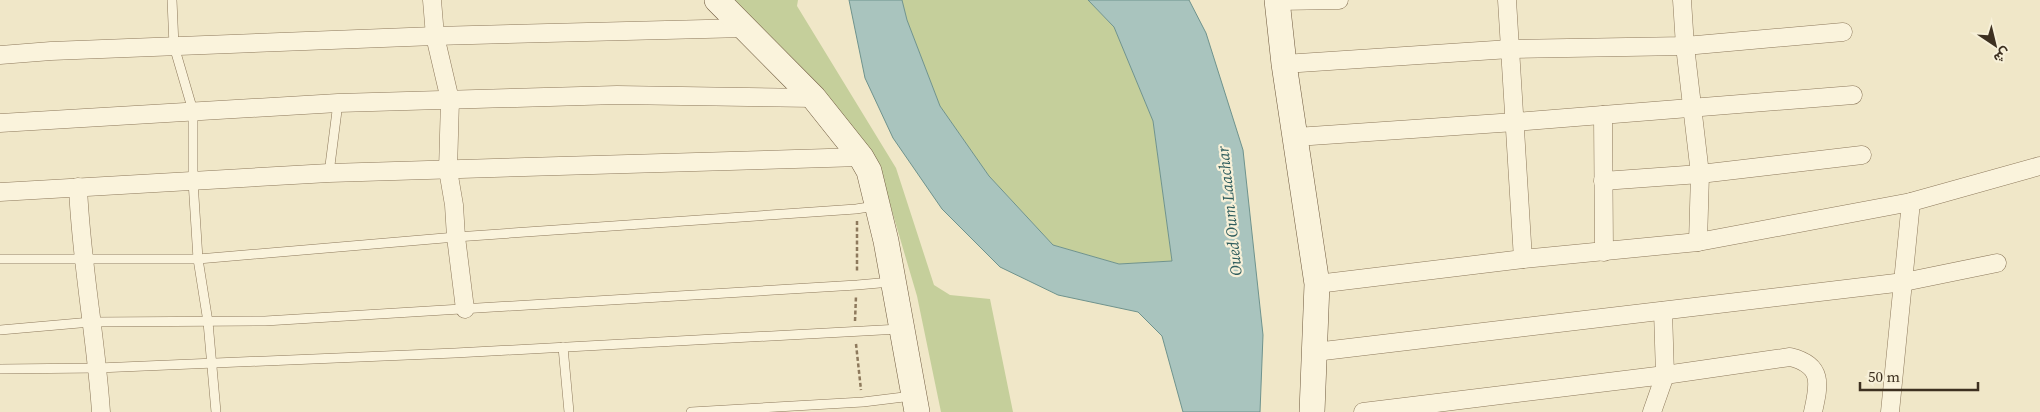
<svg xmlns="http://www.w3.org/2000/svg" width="2040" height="412" font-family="'Source Serif 4',Vazirmatn,serif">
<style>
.green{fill:#c5cf9b}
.water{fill:#a9c4be;stroke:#6f938d}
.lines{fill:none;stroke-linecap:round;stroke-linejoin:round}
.lane-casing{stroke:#8d795c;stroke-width:10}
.street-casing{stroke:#8d795c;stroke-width:19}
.secondary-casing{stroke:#6f5a3f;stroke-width:26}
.path{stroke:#8d795c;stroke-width:2.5;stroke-dasharray:4 2.5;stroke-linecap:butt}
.lane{stroke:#faf3dc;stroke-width:9}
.street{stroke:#faf3dc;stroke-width:18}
.secondary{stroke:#faf3dc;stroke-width:25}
.labels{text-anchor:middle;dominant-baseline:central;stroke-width:4.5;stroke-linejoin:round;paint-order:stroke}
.water-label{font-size:16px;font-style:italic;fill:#2f5d5d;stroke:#f7f0d8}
</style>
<rect width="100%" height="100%" fill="#f0e7c8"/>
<g class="green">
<polygon points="735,0 798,0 797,6 896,168 934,285 950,295 990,299 1013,412 941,412 917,296 882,177 824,90"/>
<polygon points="902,0 1088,0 1114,27 1153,121 1172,261 1119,264 1053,245 989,176 940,106 907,20"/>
</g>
<polygon class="water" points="849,0 902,0 907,20 940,106 989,176 1053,245 1119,264 1172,261 1153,121 1114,27 1088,0 1189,0 1206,33 1243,150 1263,335 1260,412 1183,412 1162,336 1138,312 1058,295 1000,267 942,209 893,138 865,78"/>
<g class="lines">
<defs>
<g id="lane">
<polyline points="172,0 174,46 193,111 193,181 198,259 208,322 216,412"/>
<polyline points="329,173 338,103"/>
<polyline points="0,259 198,259 456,237 856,209 875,206"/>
<polyline points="0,330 91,322 265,321 857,285 891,282"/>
<polyline points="563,347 569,412"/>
<polyline points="0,369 98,368 455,353 900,329"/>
<polyline points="691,412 863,402 912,396"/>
</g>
<g id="street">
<polyline points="432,0 435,36 450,100 448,170 454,205 456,237 465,309"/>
<polyline points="1507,0 1523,259"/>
<polyline points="1682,0 1685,46 1700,174 1698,242"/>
<polyline points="1277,1 1339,0"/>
<polyline points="0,55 51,51 435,36 745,28"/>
<polyline points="1284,64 1510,49 1685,46 1843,32"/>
<polyline points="1603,115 1604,252"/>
<polyline points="0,123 338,103 617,95 814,98"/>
<polyline points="1296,137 1515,122 1853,95"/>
<polyline points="1603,181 1700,174 1862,155"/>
<path d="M 78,187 C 81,262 96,337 101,412"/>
<polyline points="0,192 329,173 861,157"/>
<polyline points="1317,284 1523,259 1698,242 1911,202 2040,166"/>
<polyline points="1315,352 1904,282 1997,263"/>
<path d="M 1363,412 L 1665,375 L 1790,357 C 1824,365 1819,385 1813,412"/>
<polyline points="1652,412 1665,375 1663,311"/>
<polyline points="1890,412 1911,202"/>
</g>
<g id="secondary">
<polyline points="717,0 814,98 861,157 869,171 886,241 917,412"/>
<polyline points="1277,0 1284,64 1317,284 1312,412"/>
</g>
</defs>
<use href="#lane" class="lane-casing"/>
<use href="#street" class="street-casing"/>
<use href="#secondary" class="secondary-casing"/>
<g class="path">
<polyline points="857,221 857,273"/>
<polyline points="855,321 856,296"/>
<polyline points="856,344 861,390"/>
</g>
<use href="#lane" class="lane"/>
<use href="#street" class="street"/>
<use href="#secondary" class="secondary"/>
</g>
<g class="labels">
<g class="water-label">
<text transform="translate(1229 211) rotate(-96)">Oued Oum Laachar</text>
</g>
</g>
<g transform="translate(1995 45) rotate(145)" stroke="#f7f0d8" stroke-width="4" paint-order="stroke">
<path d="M0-4L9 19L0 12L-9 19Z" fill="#3d3020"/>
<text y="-8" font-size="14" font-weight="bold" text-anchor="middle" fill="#3d3020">ش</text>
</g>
<path d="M1860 382v8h118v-8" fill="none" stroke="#3d3020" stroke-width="2.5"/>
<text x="1868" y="382" font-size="15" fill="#3d3020" stroke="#f7f0d8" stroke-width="4" paint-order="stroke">50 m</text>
</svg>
